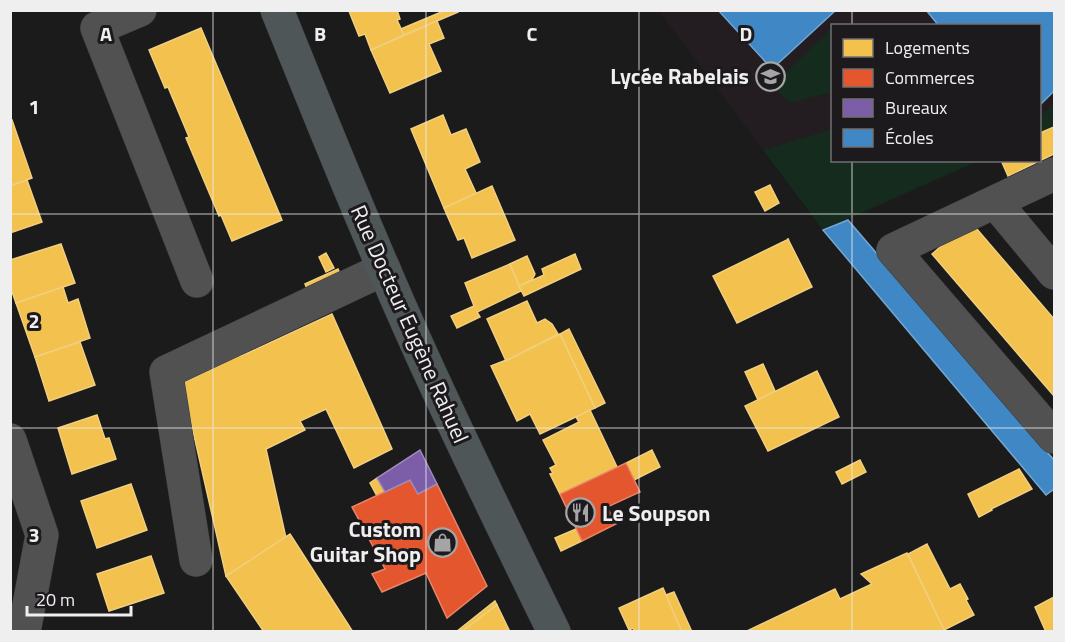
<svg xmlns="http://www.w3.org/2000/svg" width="1065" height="642" font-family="'Titillium Web',sans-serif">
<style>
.built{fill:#231d22}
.green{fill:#142b1d}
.homes{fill:#f2c14e;stroke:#f1cf7f;stroke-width:1.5}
.shops{fill:#e4572e;stroke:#e88568;stroke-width:1.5}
.offices{fill:#7b5ea7;stroke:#9e8abd;stroke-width:1.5}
.schools{fill:#3f88c5;stroke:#74a7d2;stroke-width:1.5}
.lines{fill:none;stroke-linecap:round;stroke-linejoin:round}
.minor-casing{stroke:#383738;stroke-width:34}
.major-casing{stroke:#383738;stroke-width:34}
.minor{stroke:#515151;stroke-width:33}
.major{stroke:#4f5658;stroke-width:33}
.grid{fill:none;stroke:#f0eff0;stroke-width:1.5;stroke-opacity:0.55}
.labels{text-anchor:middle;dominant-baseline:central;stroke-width:6;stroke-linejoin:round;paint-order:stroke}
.poi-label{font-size:22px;font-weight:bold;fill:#f0eff0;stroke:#1c1a1c;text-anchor:end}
.street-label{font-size:22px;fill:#f0eff0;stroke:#1c1a1c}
.grid-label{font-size:20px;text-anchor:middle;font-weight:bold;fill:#f0eff0;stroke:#1c1a1c;stroke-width:6;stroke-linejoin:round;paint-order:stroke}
</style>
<rect width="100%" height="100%" fill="#1b1b1b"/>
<polygon class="built" points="659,11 1054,11 1054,126 1040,133 1040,26 832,26 832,160 978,161 823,230"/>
<g class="green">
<polygon points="832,28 832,92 790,103 772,86"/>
<polygon points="1054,103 1054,126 1040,133 1040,117"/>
<polygon points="832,129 832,160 978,161 823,230 763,150"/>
</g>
<g class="homes">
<polygon points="351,10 397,10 400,19 397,20 404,35 371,50 365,34 359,36 349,11"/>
<polygon points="446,10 457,10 458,12 404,35 401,29"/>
<polygon points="437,21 444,38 429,44 441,71 390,93 371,50"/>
<polygon points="201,28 282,220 232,241 221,215 219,216 186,138 189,137 168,87 165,88 149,50"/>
<polygon points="443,115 451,135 466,129 480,162 465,169 476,193 444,208 411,129"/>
<polygon points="12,120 32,178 10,186 10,121"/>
<polygon points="1054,127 1054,154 1008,176 1001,160 1040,160 1040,133"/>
<polygon points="27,180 42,222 10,233 10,186"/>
<polygon points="770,185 779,203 765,211 755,192"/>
<polygon points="492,186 515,240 472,258 464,238 458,240 444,208"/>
<polygon points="970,221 1054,319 1054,396 932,254"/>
<polygon points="788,239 812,287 737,323 713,276 789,239"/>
<polygon points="61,244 75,283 16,303 10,286 10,260"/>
<polygon points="326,253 334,268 326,272 319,257"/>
<polygon points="575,254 581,269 524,296 519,286 544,275 542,269"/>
<polygon points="527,256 535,274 532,280 519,286 510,264"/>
<polygon points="510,264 521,291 477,312 480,317 457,328 451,316 474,306 465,283"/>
<polygon points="338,269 342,278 310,297 305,284"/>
<polygon points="63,287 68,303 78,299 90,338 35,357 16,303"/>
<polygon points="527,301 537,323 545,319 552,324 558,334 506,361 487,319"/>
<polygon points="332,314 392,449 354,468 326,409 300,421 305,430 266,449 286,538 226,576 182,383 222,364 220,359 240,351 241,356"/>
<polygon points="569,329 605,403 595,408 560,334"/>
<polygon points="560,334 595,408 540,434 530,414 517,421 491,366 506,360 506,361"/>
<polygon points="80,342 95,385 49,401 35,357"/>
<polygon points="763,364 775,391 758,400 745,372"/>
<polygon points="817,371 839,417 768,451 745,406"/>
<polygon points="590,410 617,467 560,494 550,474 553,473 550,468 556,465 543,440 579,422 576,417"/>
<polygon points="97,415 105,439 109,438 116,459 72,474 58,428"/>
<polygon points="652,450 660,467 634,480 626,463"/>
<polygon points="860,460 866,472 842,484 836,472"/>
<polygon points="1019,469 1032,489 991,509 992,510 979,517 968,494"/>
<polygon points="377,478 385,492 377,496 370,483"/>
<polygon points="131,484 147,530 97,548 81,501"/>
<polygon points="576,529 582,541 561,551 555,538"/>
<polygon points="290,534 353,632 264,632 226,576"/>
<polygon points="927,544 950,589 960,584 968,599 966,600 974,615 944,630 908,554"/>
<polygon points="907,553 945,632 745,632 835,589 840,599 872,584 861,574"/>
<polygon points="151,556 164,593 109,611 97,574"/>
<polygon points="663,588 682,632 635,632 633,628 629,630 619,608"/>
<polygon points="674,592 692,632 682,632 666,595"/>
<polygon points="1054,597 1054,632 1046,632 1035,607"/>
<polygon points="495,601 497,605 461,632 456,632"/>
<polygon points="497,605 510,632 461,632"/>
</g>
<g class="shops">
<polygon points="626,463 640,492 607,507 616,524 582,541 560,494"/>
<polygon points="410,480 418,494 437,484 487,586 447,618 426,573 382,592 372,574 385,569 352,507"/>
</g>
<polygon class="offices" points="420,450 437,484 418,494 410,480 385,492 377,478"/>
<g class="schools">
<polygon points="718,10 836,10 772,69"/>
<polygon points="926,10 1054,10 1054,91 1040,105 1040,26 939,26"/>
<polygon points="848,220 1054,460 1054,489 1046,495 823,230"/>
</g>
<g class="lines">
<defs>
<g id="minor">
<polyline points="140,10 97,28 197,281"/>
<polyline points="1054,174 893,250 1054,437"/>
<polyline points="995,202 1054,273"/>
<polyline points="10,440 42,535 24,632"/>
<polyline points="196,560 166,372 384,269"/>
</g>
<path id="major" d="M 277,10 C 323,124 369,238 419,349 C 462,444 508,538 554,632"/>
</defs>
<use href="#minor" class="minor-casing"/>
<use href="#major" class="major-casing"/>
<use href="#minor" class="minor"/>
<use href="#major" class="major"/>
</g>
<path class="grid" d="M 213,10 L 213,632M 426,10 L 426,632M 639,10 L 639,632M 852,10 L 852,26M 852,160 L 852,632M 10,214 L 1054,214M 10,428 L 1054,428"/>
<defs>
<symbol id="school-ring" viewBox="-11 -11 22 22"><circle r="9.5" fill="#1c1a1c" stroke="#a5a5a5" stroke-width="1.5"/><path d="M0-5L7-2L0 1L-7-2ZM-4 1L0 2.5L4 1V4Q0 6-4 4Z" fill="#a5a5a5"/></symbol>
<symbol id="restaurant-ring" viewBox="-11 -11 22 22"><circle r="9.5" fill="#1c1a1c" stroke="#a5a5a5" stroke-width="1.5"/><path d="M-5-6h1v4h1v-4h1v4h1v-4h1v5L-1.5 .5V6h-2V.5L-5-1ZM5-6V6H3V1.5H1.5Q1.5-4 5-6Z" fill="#a5a5a5"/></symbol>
<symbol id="shop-ring" viewBox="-11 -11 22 22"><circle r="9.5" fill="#1c1a1c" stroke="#a5a5a5" stroke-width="1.5"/><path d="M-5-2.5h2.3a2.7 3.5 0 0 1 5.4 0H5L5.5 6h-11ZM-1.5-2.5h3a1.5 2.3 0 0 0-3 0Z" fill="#a5a5a5"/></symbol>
</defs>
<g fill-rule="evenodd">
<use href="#school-ring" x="754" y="60" width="33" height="33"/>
<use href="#restaurant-ring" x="564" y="496" width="33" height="33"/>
<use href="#shop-ring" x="426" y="526" width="33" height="33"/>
</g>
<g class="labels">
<g class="poi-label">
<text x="749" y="76">Lycée Rabelais</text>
<text x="602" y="513" text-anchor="start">Le Soupson</text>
<text x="421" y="529">Custom<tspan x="421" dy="25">Guitar Shop</tspan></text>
</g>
<g class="street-label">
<text transform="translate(410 324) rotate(66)">Rue Docteur Eugène Rahuel</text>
</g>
</g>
<g class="grid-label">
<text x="106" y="41">A</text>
<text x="320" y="41">B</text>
<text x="532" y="41">C</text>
<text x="746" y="41">D</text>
<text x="34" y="114">1</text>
<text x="34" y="328">2</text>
<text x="34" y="542">3</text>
</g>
<rect width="1065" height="642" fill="none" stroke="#f0eff0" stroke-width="24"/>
<rect x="831" y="24" width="210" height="138" fill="#1c1a1c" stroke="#716f71" stroke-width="1.5"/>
<rect x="843" y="39" width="30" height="18" fill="#f2c14e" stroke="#716f71" stroke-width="1.5"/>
<text x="885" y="54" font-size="18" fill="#f0eff0">Logements</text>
<rect x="843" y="69" width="30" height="18" fill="#e4572e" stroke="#716f71" stroke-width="1.5"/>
<text x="885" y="84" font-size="18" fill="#f0eff0">Commerces</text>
<rect x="843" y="99" width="30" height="18" fill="#7b5ea7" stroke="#716f71" stroke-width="1.5"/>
<text x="885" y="114" font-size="18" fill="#f0eff0">Bureaux</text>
<rect x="843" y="129" width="30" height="18" fill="#3f88c5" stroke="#716f71" stroke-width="1.5"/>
<text x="885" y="144" font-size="18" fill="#f0eff0">Écoles</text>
<path d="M27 606v9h104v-9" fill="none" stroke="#f0eff0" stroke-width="3"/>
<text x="36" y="606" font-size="18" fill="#f0eff0" stroke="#1c1a1c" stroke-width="4.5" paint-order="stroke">20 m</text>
</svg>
